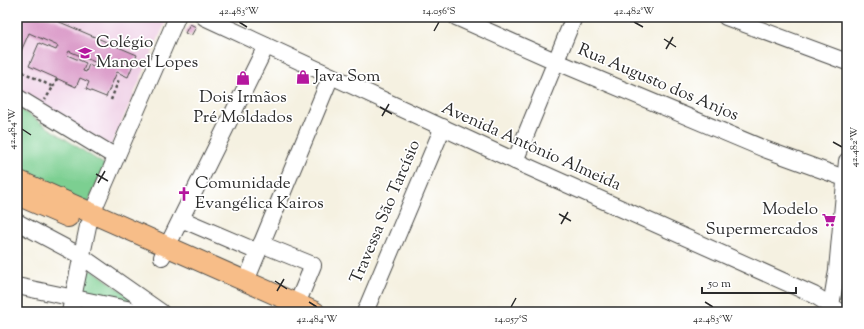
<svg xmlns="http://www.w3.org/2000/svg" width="864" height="329" font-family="'Sorts Mill Goudy',serif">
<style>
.built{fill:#efd0e6}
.green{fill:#7ccf91;stroke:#547d5e}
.building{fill:#dc9eca;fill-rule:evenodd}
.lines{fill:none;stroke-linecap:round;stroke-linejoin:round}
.minor-casing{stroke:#494946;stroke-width:18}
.major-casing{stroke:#494946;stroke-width:22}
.path{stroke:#494946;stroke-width:2.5;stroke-dasharray:3 3;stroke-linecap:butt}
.minor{stroke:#fff;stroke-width:16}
.major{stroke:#f7bd88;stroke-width:20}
.ticks{fill:none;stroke:#2b2b2b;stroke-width:1.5}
.labels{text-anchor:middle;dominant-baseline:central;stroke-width:3.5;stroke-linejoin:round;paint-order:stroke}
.poi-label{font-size:17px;fill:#2b2b2b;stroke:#fff;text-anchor:start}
.street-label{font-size:17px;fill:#2b2b2b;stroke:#fff}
.neatline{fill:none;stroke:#2b2b2b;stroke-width:1.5}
.ticks-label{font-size:10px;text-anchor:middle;fill:#2b2b2b}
</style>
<rect width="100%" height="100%" fill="#fff"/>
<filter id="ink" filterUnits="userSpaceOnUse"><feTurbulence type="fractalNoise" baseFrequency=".025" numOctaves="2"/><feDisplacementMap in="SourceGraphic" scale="8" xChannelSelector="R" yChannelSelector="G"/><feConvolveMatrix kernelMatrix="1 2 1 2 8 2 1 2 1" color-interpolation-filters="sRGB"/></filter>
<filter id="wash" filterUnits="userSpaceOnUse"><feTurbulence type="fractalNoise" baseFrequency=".012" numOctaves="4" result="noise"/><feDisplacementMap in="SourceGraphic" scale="16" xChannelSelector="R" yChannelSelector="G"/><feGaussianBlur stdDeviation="0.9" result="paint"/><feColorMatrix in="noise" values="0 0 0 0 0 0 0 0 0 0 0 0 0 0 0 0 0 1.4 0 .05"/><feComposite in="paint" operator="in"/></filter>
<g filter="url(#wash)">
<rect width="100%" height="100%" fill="#f5f1e1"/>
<polygon class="built" points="17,17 168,17 111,146 17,90"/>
<g class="green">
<polygon points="17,107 105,165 88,203 17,173"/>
<polygon points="87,270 94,271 143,306 80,294"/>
<polygon points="847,279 847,305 845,311 838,299 840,285"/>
</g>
<g id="blocks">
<g class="building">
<path d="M 17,17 L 48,17 L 137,55 L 128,77 L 117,72 L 106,97 L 86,89 L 89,82 L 80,78 L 76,87 L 29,66 L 39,43 L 56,50 L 58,46 L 29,33 L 17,60 ZM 69,51 L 97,63 L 95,67 L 89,64 L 86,72 L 83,71 L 86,63 L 67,55 Z"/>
<polygon points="190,24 196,27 191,36 185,33"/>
<polygon points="488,307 499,312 486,312"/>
</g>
</g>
</g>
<g filter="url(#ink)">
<use href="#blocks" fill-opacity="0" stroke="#494946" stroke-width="1"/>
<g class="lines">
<defs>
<g id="minor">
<polyline points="204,17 515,161 814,295 841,312"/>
<polyline points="456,17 555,61 767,150 847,179"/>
<polyline points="726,17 847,62"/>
<polyline points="17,97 116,157"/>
<polyline points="515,161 574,17"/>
<polyline points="92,213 177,17"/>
<polyline points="181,219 258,252"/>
<polyline points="17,222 81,256 161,312"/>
<polyline points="261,244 313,265 297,304"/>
<polyline points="162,257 266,46"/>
<polyline points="246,281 331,76"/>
<polyline points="17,286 141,312"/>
<polyline points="70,312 88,226"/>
<polyline points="365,312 443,127"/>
<polyline points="830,312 837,270 847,161"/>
</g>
<g id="major">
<polyline points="17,180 315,312"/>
<polyline points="17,195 68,217"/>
</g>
</defs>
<use href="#minor" class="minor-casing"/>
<use href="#major" class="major-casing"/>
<g class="path">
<polyline points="17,69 53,87 45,100"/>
<polyline points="53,87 57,79"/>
<polyline points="111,100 119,79"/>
</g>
<use href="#minor" class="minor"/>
<use href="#major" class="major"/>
</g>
</g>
<path class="ticks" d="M 239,22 L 247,27M 634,22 L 643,27M 434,31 L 439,22M 664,39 L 676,47M 666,49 L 673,37M 380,107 L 392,114M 382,116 L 389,104M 22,129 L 31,135M 833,142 L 842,147M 96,174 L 108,181M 98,183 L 105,171M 559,214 L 571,221M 561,224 L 568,212M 275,281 L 287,289M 277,291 L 284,279M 309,302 L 317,307M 705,302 L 713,307M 511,307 L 516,298"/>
<defs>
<symbol id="school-bare" viewBox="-9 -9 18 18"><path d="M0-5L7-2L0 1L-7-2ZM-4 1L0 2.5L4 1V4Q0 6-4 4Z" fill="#b5179e" stroke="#fff" stroke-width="2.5" paint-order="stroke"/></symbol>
<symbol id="shop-bare" viewBox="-9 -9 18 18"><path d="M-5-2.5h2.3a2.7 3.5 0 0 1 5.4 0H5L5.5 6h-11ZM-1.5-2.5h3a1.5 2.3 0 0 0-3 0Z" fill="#b5179e" stroke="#fff" stroke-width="2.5" paint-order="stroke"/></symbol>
<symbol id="church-bare" viewBox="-9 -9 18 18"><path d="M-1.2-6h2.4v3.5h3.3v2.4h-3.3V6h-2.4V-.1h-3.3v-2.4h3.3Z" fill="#b5179e" stroke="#fff" stroke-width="2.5" paint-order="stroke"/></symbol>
<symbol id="supermarket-bare" viewBox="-9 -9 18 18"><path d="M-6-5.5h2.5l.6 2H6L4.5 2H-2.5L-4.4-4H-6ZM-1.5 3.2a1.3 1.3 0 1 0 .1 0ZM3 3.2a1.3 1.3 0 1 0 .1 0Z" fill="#b5179e" stroke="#fff" stroke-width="2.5" paint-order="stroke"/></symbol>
</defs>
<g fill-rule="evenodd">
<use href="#school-bare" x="75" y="43" width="20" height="20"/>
<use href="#shop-bare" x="293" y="67" width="20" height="20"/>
<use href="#shop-bare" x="233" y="68" width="20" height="20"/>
<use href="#church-bare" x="174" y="184" width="20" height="20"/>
<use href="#supermarket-bare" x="819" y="210" width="20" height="20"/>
</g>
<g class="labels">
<g class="poi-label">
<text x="96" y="43">Colégio<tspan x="96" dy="20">Manoel Lopes</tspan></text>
<text x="314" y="77">Java Som</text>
<text x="243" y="98" text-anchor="middle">Dois Irmãos<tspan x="243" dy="20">Pré Moldados</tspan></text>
<text x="195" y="184">Comunidade<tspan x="195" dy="20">Evangélica Kairos</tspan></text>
<text x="818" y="210" text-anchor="end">Modelo<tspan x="818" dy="20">Supermercados</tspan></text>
</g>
<g class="street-label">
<text transform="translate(658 83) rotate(23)">Rua Augusto dos Anjos</text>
<text transform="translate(531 147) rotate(24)">Avenida Antônio Almeida</text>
<text transform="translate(386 212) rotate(-67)">Travessa São Tarcísio</text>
</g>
</g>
<rect width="864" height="329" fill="none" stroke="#fff" stroke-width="44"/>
<path d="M702 287v6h94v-6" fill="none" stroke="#2b2b2b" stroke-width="2"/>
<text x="708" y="287" font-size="12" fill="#2b2b2b" stroke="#ffffff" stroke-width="3" paint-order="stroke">50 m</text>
<rect x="22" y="22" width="820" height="285" class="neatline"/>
<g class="ticks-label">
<text x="239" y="14">42.483°W</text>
<text x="439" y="14">14.056°S</text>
<text x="634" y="14">42.482°W</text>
<text transform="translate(11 129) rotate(-90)" y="4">42.484°W</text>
<text transform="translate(853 147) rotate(-90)" y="4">42.482°W</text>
<text x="317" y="322">42.484°W</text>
<text x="511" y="322">14.057°S</text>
<text x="713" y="322">42.483°W</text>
</g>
</svg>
